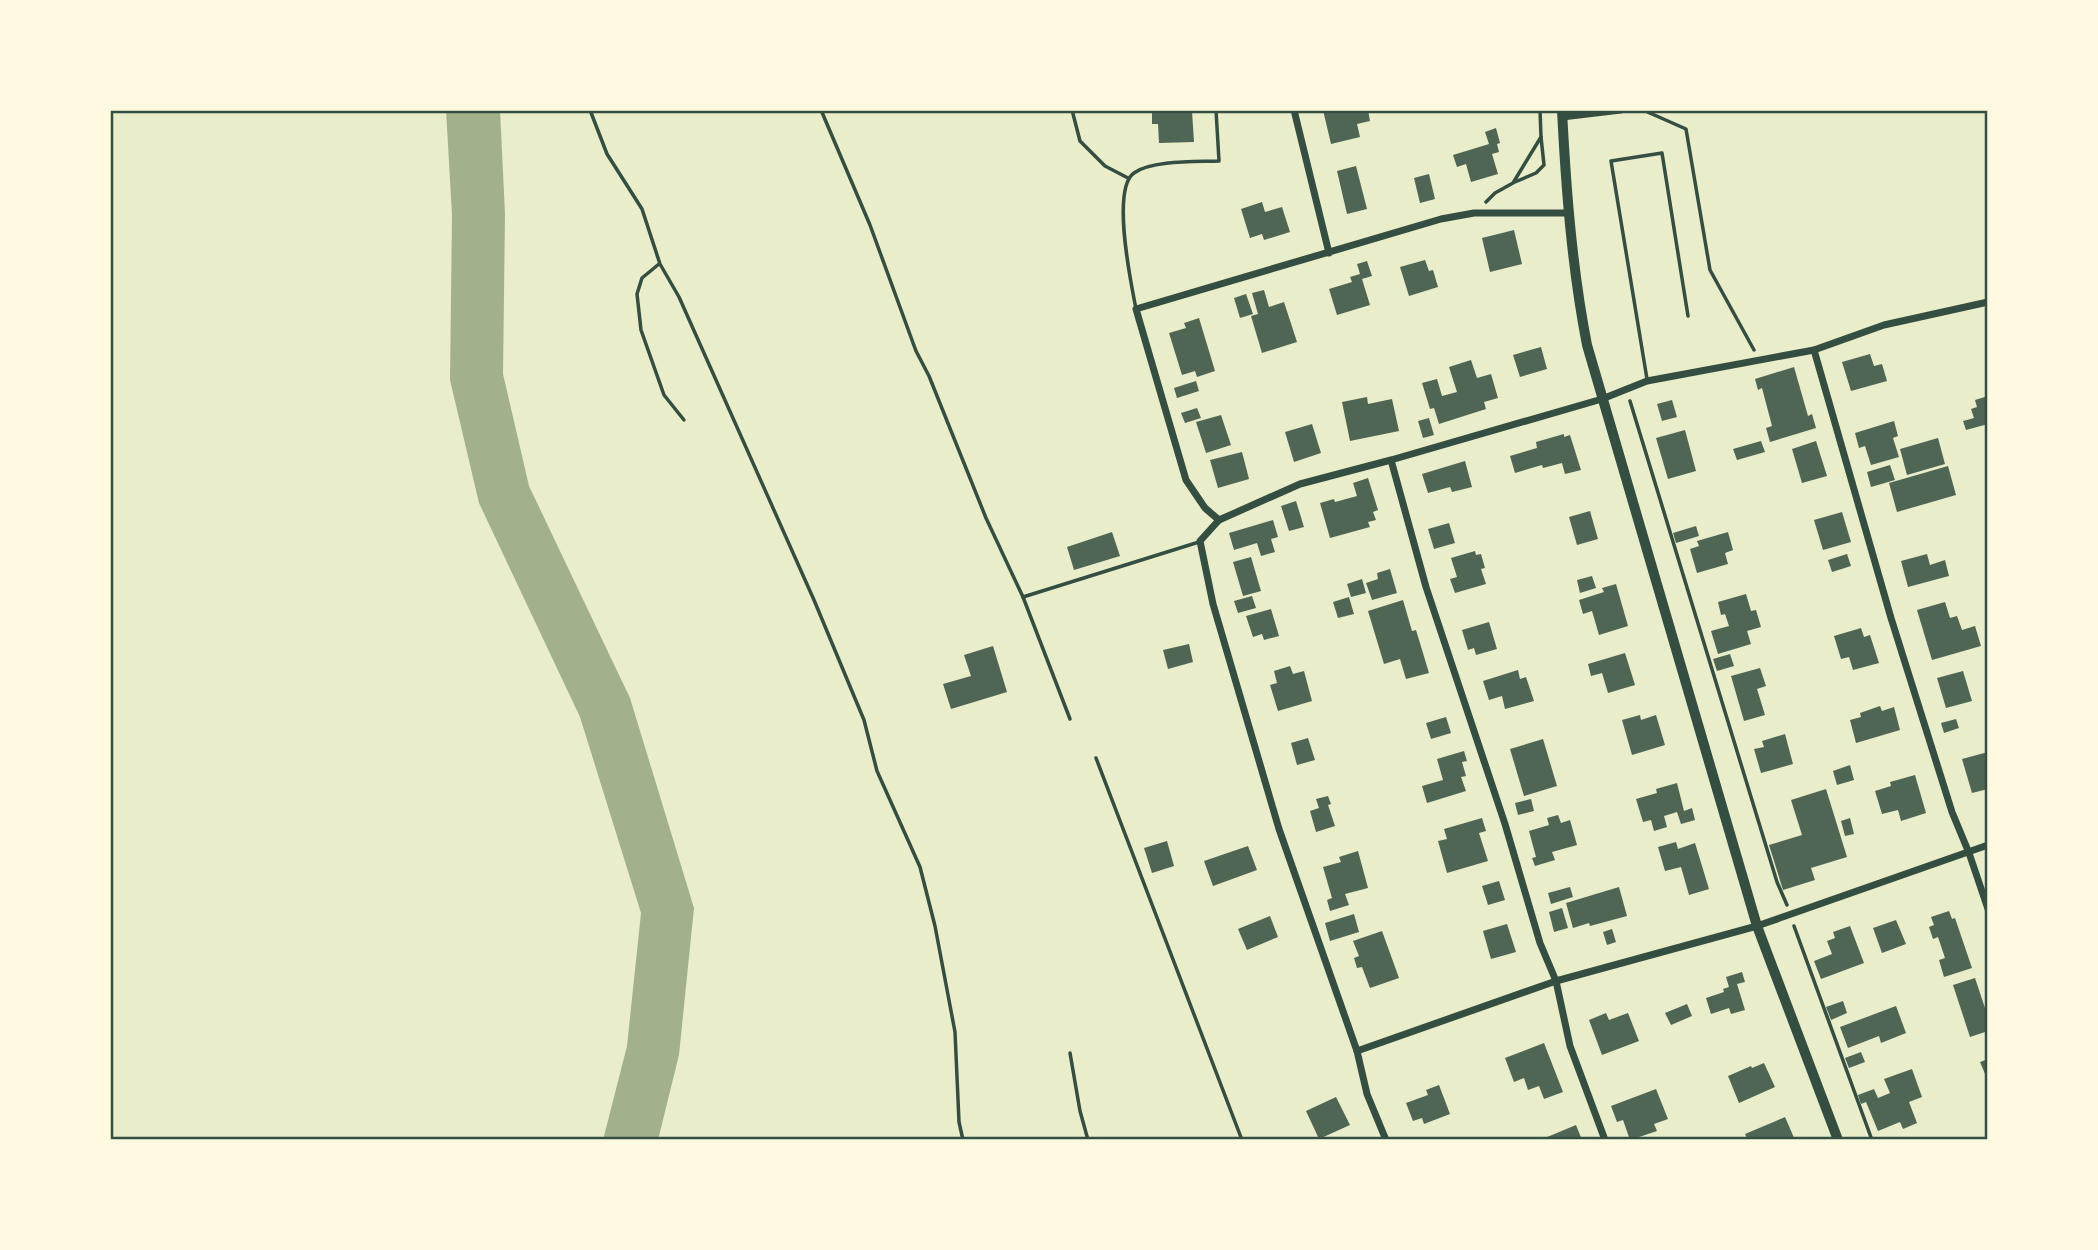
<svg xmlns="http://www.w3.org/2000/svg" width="2098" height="1250" font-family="'Source Sans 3',sans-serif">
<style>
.water{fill:#a3b18a}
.building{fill:#4f6655}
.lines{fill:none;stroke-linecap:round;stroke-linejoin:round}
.path{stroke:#344e41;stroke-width:3.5}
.service{stroke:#344e41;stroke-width:3.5}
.minor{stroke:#344e41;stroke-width:7}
.tertiary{stroke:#344e41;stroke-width:10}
.neatline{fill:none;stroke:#344e41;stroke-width:2.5}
</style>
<rect width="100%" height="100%" fill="#e9edc9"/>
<polygon class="water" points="446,110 500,110 505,214 503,374 529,486 630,698 694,908 679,1055 658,1140 603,1140 627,1046 641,913 580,717 479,503 450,380 452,215"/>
<g class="building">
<polygon points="1152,110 1192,111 1194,142 1159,143 1158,124 1152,124"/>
<polygon points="1323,110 1368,110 1370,121 1357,124 1360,137 1331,144"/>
<polygon points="1496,128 1500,143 1497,144 1499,152 1492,154 1498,174 1471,182 1466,164 1457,167 1453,155 1489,144 1485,132"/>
<polygon points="1356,166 1367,209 1347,214 1337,171"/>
<polygon points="1429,174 1435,199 1420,203 1414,178"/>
<polygon points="1262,202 1265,212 1282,207 1290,232 1264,240 1262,234 1250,238 1241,209"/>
<polygon points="1514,230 1522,264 1490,272 1482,238"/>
<polygon points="1425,260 1429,271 1433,270 1438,287 1409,296 1400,267"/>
<polygon points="1367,261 1372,276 1362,279 1370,305 1337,315 1329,289 1352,282 1350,277 1360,274 1357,264"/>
<polygon points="1264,290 1269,307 1284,302 1297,342 1262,353 1251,316 1258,314 1252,293"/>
<polygon points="1246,294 1253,314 1240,318 1234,298"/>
<polygon points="1199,318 1215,371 1197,377 1195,371 1182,375 1169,333 1186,328 1184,323"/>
<polygon points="1541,347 1547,369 1520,377 1513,355"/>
<polygon points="1870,354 1874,366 1882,364 1887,381 1851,391 1842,362"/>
<polygon points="1471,360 1477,378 1491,374 1498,398 1484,402 1486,409 1439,424 1434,408 1430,409 1422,383 1437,379 1442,396 1457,392 1449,367"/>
<polygon points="1794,367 1808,416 1812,414 1816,428 1770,442 1766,428 1772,426 1762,388 1758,390 1755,379"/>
<polygon points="1196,381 1199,391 1177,398 1174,388"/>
<polygon points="1988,396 1988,424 1966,430 1963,421 1974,418 1971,409 1977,407 1975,400"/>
<polygon points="1367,397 1368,404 1392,399 1399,431 1350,441 1342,402"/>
<polygon points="1672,400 1677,417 1662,421 1657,404"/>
<polygon points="1197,408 1201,418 1185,423 1181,413"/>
<polygon points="1221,415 1231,445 1206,453 1196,422"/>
<polygon points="1429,418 1434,435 1423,438 1418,421"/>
<polygon points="1894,421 1898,436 1893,438 1899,457 1871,465 1865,446 1859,448 1855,433"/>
<polygon points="1312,424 1321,453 1294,462 1285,432"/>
<polygon points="1685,430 1696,471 1668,479 1656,438"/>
<polygon points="1564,434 1564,437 1570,435 1581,470 1565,474 1562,463 1543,468 1542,465 1515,473 1510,456 1537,448 1536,442"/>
<polygon points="1938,438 1945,464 1907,475 1900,449"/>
<polygon points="1761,441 1765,452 1737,460 1733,449"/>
<polygon points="1816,441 1827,476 1802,483 1792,449"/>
<polygon points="1242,452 1249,479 1218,488 1210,460"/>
<polygon points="1465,461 1472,487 1452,492 1450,487 1428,493 1422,474"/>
<polygon points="1890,465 1895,480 1871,487 1867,472"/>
<polygon points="1948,466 1956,495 1897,512 1889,483"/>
<polygon points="1368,478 1378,510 1373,512 1376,520 1368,522 1370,527 1330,538 1320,503 1334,499 1335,502 1357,496 1353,483"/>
<polygon points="1296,501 1304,527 1289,531 1281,506"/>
<polygon points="1590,511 1598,539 1577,545 1569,517"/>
<polygon points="1842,512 1851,542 1823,550 1814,520"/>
<polygon points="1273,520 1278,537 1271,539 1275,552 1261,556 1257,543 1234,550 1229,533"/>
<polygon points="1449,523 1455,543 1434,549 1428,529"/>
<polygon points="1696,526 1699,536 1676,543 1673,533"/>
<polygon points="1112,532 1120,556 1074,570 1067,547"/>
<polygon points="1728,532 1733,550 1725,553 1728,564 1697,573 1690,549 1699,546 1697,541"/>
<polygon points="1475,551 1476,555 1481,554 1485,568 1481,569 1486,584 1455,593 1450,579 1457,577 1451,558"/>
<polygon points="1847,554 1851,566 1832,572 1828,560"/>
<polygon points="1927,554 1930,565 1945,560 1949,576 1908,587 1901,561"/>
<polygon points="1251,557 1261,591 1243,596 1233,562"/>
<polygon points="1390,569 1397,593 1372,600 1366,583 1378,579 1377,573"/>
<polygon points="1592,576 1596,588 1580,593 1577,580"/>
<polygon points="1362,579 1366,593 1351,597 1347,584"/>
<polygon points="1616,584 1628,626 1599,635 1592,611 1583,614 1579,600 1604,592 1602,588"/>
<polygon points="1746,594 1751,611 1756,610 1761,627 1747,631 1751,644 1718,654 1711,631 1729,626 1725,614 1721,615 1718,602"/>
<polygon points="1252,596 1256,608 1238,613 1234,601"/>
<polygon points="1349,597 1354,614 1338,618 1333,602"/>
<polygon points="1403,600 1412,631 1416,630 1429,673 1406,679 1400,659 1384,664 1368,611"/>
<polygon points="1945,602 1950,618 1957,616 1962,630 1975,626 1981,646 1932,660 1917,610"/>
<polygon points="1271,609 1279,636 1264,640 1262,634 1253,637 1246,616"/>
<polygon points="1489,622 1497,649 1476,655 1474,648 1468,650 1462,630"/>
<polygon points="1861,628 1864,637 1870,635 1879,663 1853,670 1849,657 1841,659 1834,636"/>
<polygon points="1189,644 1193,662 1168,669 1163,650"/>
<polygon points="993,646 1007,692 951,709 943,684 971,676 964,655"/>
<polygon points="1625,653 1635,685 1608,693 1602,673 1591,676 1588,664"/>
<polygon points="1730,654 1734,666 1717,671 1713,659"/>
<polygon points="1290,666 1293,674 1304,671 1312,701 1278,711 1270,685 1277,683 1274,671"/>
<polygon points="1760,668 1766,686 1757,689 1765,715 1744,721 1731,676"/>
<polygon points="1518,670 1520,679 1526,677 1534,701 1505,709 1502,696 1489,700 1483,681"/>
<polygon points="1963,671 1972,701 1946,708 1937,678"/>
<polygon points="1880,706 1882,711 1894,707 1900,730 1856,743 1850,720 1861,717 1860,713"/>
<polygon points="1640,715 1641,720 1656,715 1665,745 1632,755 1622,720"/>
<polygon points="1446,717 1451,733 1431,739 1426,723"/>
<polygon points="1956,719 1959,728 1944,733 1941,723"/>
<polygon points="1785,734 1793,764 1761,773 1754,749 1764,747 1762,741"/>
<polygon points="1308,738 1315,760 1297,765 1291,743"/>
<polygon points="1543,739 1557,786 1524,796 1510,749"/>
<polygon points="1464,751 1467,761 1462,762 1466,776 1461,777 1466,791 1427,803 1422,786 1443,780 1437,759"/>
<polygon points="1988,752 1988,789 1972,793 1962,759"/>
<polygon points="1850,765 1854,780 1837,785 1833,771"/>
<polygon points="1915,775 1926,813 1901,821 1898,810 1882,814 1875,791 1891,786 1890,782"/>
<polygon points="1677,783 1684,811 1692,808 1695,820 1681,824 1677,812 1664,816 1667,827 1654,831 1651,820 1643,822 1636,799 1657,793 1656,789"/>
<polygon points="1826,789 1847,857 1811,868 1815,880 1783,890 1769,845 1802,835 1791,800"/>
<polygon points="1328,796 1331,804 1328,805 1335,826 1316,832 1310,811 1319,808 1316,799"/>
<polygon points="1531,799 1534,811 1518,815 1515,803"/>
<polygon points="1558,815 1561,823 1570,820 1577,845 1552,852 1555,860 1535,866 1532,858 1536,857 1529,831 1549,825 1547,818"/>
<polygon points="1482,818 1486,831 1479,833 1488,861 1447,873 1438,841 1447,839 1444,829"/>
<polygon points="1850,818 1854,834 1845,836 1841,821"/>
<polygon points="1167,841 1174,866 1152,873 1144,848"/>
<polygon points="1676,842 1678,849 1695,843 1709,889 1689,895 1681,867 1665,871 1658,847"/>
<polygon points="1248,846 1257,870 1213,886 1204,861"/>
<polygon points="1358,851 1368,888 1345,894 1349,905 1330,911 1327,900 1332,898 1323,867 1341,862 1339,857"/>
<polygon points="1499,881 1505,900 1488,905 1482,886"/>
<polygon points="1570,887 1573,897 1551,904 1548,893"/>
<polygon points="1619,887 1627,916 1590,926 1589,923 1573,928 1566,903"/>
<polygon points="1562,908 1568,928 1554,932 1549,912"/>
<polygon points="1949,911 1952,919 1955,918 1972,968 1944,977 1939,960 1945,958 1938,937 1933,939 1929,927 1934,925 1931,917"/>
<polygon points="1354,914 1359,932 1330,941 1325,923"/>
<polygon points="1270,916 1278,937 1247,950 1238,929"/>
<polygon points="1896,920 1906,944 1882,953 1873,928"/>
<polygon points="1507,924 1516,952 1491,959 1483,931"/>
<polygon points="1850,926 1864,963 1821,979 1814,961 1832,954 1827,941 1835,938 1833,932"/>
<polygon points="1612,929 1616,942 1607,945 1603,932"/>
<polygon points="1382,931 1399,978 1370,988 1362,967 1357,968 1354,958 1359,956 1353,941"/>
<polygon points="1742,972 1745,982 1737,984 1745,1010 1731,1014 1729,1008 1711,1014 1706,998 1724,992 1723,989 1729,987 1726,977"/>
<polygon points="1975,978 1988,1017 1988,1031 1970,1037 1953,985"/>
<polygon points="1843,1001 1847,1013 1831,1020 1826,1007"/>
<polygon points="1687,1004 1692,1016 1671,1025 1665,1013"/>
<polygon points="1896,1006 1906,1033 1881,1043 1879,1036 1848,1048 1840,1027"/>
<polygon points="1606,1013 1609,1020 1628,1013 1639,1041 1602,1055 1589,1020"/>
<polygon points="1544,1043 1563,1092 1544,1099 1539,1086 1528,1090 1524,1078 1514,1082 1505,1058"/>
<polygon points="1861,1052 1865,1062 1849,1068 1845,1058"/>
<polygon points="1988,1059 1988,1081 1980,1062"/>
<polygon points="1764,1063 1775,1087 1739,1103 1728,1076 1751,1066 1752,1068"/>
<polygon points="1912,1069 1922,1097 1909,1102 1917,1123 1903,1129 1900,1122 1878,1131 1866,1102 1861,1104 1858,1095 1874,1089 1878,1098 1890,1093 1884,1079"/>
<polygon points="1439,1085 1450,1114 1424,1124 1422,1118 1413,1121 1406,1103 1428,1095 1426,1090"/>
<polygon points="1656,1089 1668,1119 1654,1124 1657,1131 1630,1140 1623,1120 1617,1122 1611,1106"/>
<polygon points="1336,1097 1350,1125 1319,1139 1306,1111"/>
<polygon points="1785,1117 1795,1140 1748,1140 1745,1134"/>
<polygon points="1576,1125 1582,1140 1540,1140"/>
</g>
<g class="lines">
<g class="path">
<polyline points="1643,110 1686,129 1710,270 1754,350"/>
<polyline points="1515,182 1536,173 1544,165 1541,137 1540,110"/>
<polyline points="1486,202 1495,193 1513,183 1541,137"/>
<polyline points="1630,401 1777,882 1787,905"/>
<polyline points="1794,926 1872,1140"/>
</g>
<g class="service">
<polyline points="590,110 607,154 642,209 660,264 679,297 814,600 864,720 877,771 920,867 935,926 955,1032 959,1122 963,1140"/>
<polyline points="821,110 870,225 916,351 929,376 986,518 1023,597 1199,542"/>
<polyline points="1072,110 1080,141 1105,166 1128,178"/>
<polyline points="659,264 642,278 637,294 641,330 664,395 684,420"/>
<path d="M 1136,309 C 1131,283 1111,189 1134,173 C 1152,160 1197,162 1219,161 L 1216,110"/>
<polyline points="1647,379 1611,161 1662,153 1688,316"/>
<polyline points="1023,597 1070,719"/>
<polyline points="1096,758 1242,1140"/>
<polyline points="1070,1053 1080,1111 1088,1140"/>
</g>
<g class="minor">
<polyline points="1294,110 1329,253"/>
<polyline points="1562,117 1621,110"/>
<polyline points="1814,350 1891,618 1952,812 1969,853 1988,909"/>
<polyline points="1391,460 1426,587 1505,824 1540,943 1556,981 1570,1046 1605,1140"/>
<polyline points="1219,520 1300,484 1391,460 1602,399 1647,381 1814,350 1884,325 1988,302"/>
<polyline points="1357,1051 1556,981 1757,926 1988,845"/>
<polyline points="1386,1140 1367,1094 1357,1051 1279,829 1213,604 1200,541 1219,520 1205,508 1186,480 1136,309 1441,219 1474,213 1569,213"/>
</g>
<path class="tertiary" d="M 1562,110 C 1566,189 1572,268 1587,345 L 1757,926 L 1838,1140"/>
</g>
<rect width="2098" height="1250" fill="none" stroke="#fefae0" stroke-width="224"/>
<rect x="112" y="112" width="1874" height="1026" class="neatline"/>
</svg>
